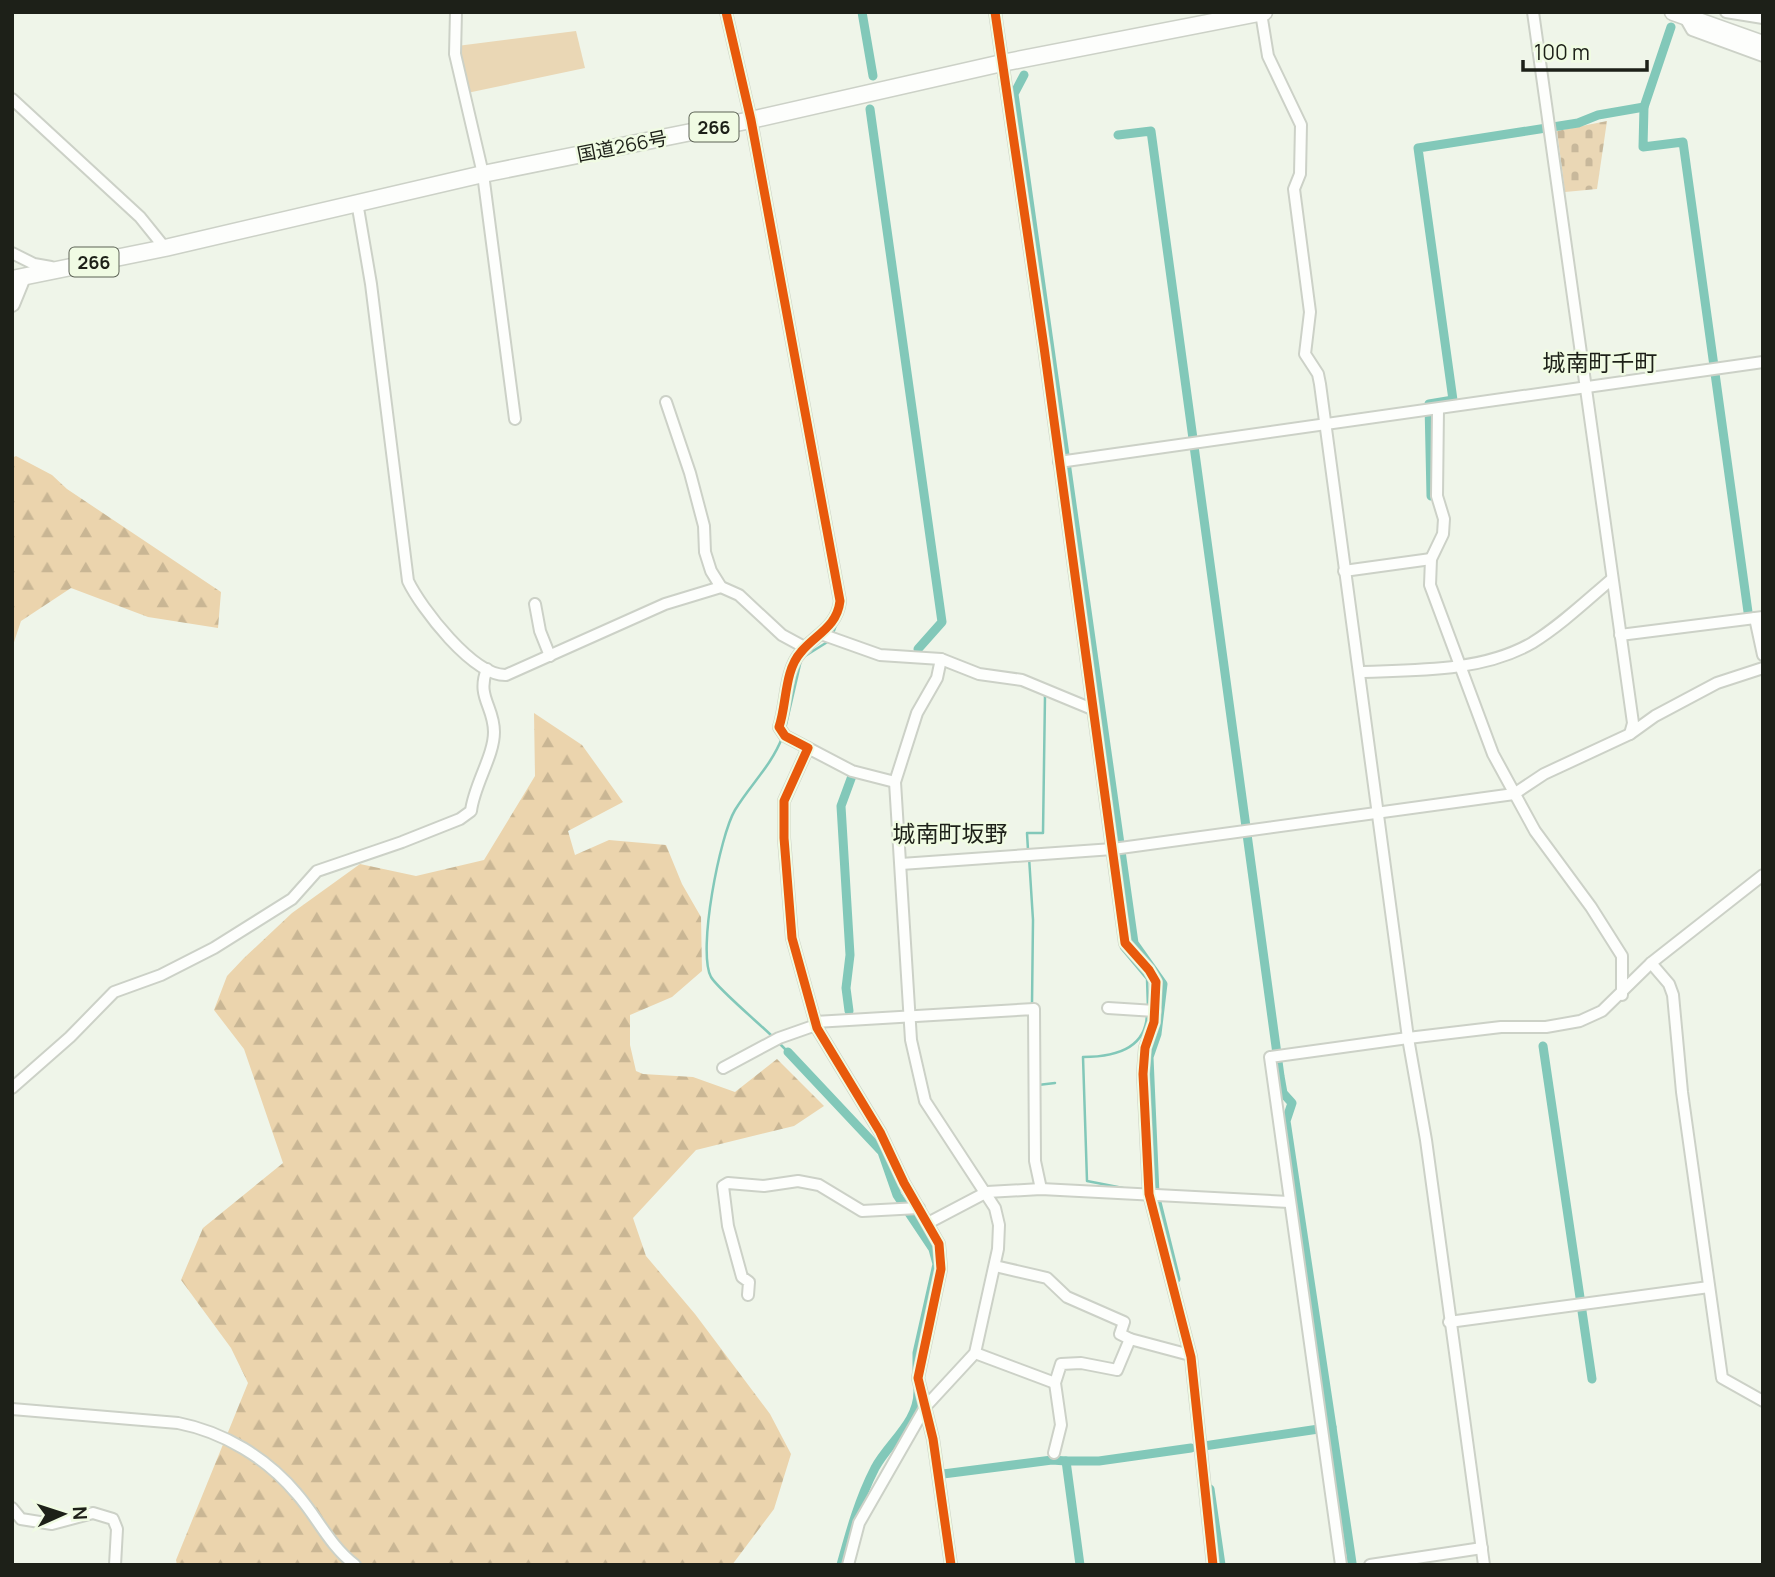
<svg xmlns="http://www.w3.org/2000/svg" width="1775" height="1577" font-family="Manrope,'Noto Sans JP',sans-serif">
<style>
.forest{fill:url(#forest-firs)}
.cemetery{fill:url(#cemetery-stones)}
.park{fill:#ead7b5}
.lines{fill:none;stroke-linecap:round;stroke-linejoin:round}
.stream{stroke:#82c8b9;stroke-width:2.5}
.canal{stroke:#82c8b9;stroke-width:9}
.minor-casing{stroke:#ccd1c7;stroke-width:14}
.major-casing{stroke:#ccd1c7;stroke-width:18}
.highway-casing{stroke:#ccd1c7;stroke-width:19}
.minor{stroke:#fdfefc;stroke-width:10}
.major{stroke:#fdfefc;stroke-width:14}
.highway{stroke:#fdfefc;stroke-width:16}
.cycleway-casing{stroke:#f0fbe3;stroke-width:13}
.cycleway{stroke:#e8590c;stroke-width:9}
.labels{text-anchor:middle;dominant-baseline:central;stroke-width:5;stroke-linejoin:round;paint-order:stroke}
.shield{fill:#f0fbe3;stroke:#5c6255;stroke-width:2}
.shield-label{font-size:18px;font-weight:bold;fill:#1d2018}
.street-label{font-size:19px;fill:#1d2018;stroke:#f0fbe3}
.quarter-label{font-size:23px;fill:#1d2018;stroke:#f0fbe3}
</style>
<defs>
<pattern id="forest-firs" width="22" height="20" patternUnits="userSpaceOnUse" patternTransform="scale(1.75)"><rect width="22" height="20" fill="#ebd4ad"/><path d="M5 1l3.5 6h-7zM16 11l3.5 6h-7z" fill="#c9b694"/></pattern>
<pattern id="cemetery-stones" width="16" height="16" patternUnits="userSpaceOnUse" patternTransform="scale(1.75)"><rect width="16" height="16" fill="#ead7b5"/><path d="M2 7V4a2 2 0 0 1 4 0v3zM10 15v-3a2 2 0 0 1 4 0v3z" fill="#c8b89b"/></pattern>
</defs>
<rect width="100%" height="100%" fill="#eff5e9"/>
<g class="forest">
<polygon points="16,456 52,475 67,489 221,592 218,628 148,617 71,588 21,621 12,648 12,458"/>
<polygon points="534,713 582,745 623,802 568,831 575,855 609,840 666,845 682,884 701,917 702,971 672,997 630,1015 630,1045 636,1071 643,1074 693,1077 735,1092 777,1059 824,1106 794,1126 696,1150 633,1218 646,1256 695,1314 770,1414 791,1454 774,1509 732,1565 177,1565 176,1560 248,1383 231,1348 181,1280 203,1228 283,1163 244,1049 214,1010 227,976 244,958 292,913 360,864 416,876 484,860 535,776"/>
</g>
<polygon class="cemetery" points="1607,121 1597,189 1565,192 1557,131"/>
<polygon class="park" points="576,31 585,68 467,93 457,46"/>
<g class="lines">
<g class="stream">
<polyline points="832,636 844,603"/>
<polyline points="805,656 829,641"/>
<polyline points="785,729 801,660"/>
<polyline points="1028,850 1027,833 1043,833 1045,696"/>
<polyline points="1029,857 1033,920 1032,1004"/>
<polyline points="1121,948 1147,979 1148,1008"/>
<path d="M 773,1037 C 761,1025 718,989 711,977 C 697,951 720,835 735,810 C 750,785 771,766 782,738"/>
<polyline points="778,1042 788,1052"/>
<polyline points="1038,1085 1055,1083"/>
<path d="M 1123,1188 L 1087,1181 L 1083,1057 C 1113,1057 1146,1050 1147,1014"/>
</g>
<g class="canal">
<polyline points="862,12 873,76"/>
<polyline points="1671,27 1644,107 1643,147 1683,142 1748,612"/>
<polyline points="1024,75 1014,94 1134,943 1163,984 1157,1034 1149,1057 1155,1194 1176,1279"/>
<polyline points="870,109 942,622 918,649"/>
<polyline points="1118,135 1151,131 1280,1076 1283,1093 1292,1103 1286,1121 1332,1427"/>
<polyline points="1431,496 1429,404 1453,400 1418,148 1578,123 1598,115 1644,107"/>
<polyline points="849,1011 846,988 850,955 841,806 852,776"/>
<polyline points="1543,1046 1592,1379"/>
<polyline points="788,1052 882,1152 897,1195 933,1249 937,1264 917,1353 917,1369"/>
<polyline points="1204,1446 1332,1427 1352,1563"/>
<polyline points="943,1474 1052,1460 1066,1461"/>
<polyline points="1210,1489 1221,1565"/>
<path d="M 841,1565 C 850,1532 859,1499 875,1468 C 889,1442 919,1422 918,1390"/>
<polyline points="1080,1565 1066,1461 1099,1461 1191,1448"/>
</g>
<defs>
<g id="minor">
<polyline points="456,12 455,54 483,174 515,419"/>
<path d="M 726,12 L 751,120 L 840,601 C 837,627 816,634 801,652 C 784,671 787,704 779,727 L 785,736 L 808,748 L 784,801 L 784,838 L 792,938 L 817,1028 L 880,1132 L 904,1183 L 939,1244 L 941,1269 L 918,1378 L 933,1439 L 951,1565"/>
<polyline points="995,12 1044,347 1125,943 1149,970 1156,982 1154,1022 1145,1048 1143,1074 1149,1194 1191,1357 1213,1565"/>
<polyline points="1533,12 1633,723 1630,734"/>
<polyline points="1726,12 1763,18"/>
<polyline points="1261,13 1268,56 1301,125 1300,174 1294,189 1310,312 1305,354 1318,374 1320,384 1408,1038 1426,1140 1484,1565"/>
<polyline points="1684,16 1692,30 1763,56"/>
<polyline points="12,99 140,217 165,248"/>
<path d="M 357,202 L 371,284 L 408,581 C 421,608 473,676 506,675 L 665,604 L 721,587"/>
<polyline points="12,253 34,264 51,267"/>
<polyline points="666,402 690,473 704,526 705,552 711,571 721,587 739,595 782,635 806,648"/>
<polyline points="1438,409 1437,496 1444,519 1443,534 1431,559 1430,585 1493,754 1535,831 1591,907 1622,956 1622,995"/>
<polyline points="1059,462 1763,362"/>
<polyline points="1344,571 1431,559"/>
<polyline points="535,604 540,631 550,656"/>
<polyline points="1755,618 1763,655"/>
<polyline points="821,634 880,655 941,659 979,674 1022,680 1092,709"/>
<polyline points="1620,635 1763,617"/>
<path d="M 1359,672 C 1415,670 1482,672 1532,643 C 1561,625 1586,601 1612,579"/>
<polyline points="808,748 852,771 895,782"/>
<polyline points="901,864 1113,849 1514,794 1544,774 1630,734 1655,716 1717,683 1763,668"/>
<polyline points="1651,963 1669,984 1673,995 1682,1092 1722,1378 1763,1401"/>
<polyline points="1108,1008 1155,1011"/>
<polyline points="815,1022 1034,1009 1035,1161 1041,1189"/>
<polyline points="723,1068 779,1038 816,1025"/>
<path d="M 12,1088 L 70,1037 L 114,992 L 161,975 L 214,948 L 292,899 L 317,871 L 402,842 L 460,819 L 471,811 C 474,785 494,756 494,732 C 494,706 476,697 487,669"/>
<polyline points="928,1223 987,1192 1041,1189 1289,1202"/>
<polyline points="995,1266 1047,1278 1067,1297 1124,1322 1120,1334 1130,1339 1117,1370 1081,1363 1061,1364 1055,1383 1061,1425 1054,1453"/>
<polyline points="748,1295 749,1282 742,1277 728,1226 723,1186 728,1183 764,1186 798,1181 819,1185 862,1211 919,1208"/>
<polyline points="1449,1322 1709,1287"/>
<polyline points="1130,1339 1190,1355"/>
<polyline points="975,1353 1055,1383"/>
<path d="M 12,1409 L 178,1423 C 224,1432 267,1458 297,1494 C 318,1518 329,1545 355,1565"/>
<polyline points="12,1508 21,1519 52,1524 93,1513 113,1519 117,1529 115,1565"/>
<polyline points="848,1565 859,1523 926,1406 975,1353 998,1249 999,1225 995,1208 925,1101 911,1040 895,782 917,713 937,678 941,659"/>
<polyline points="1341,1565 1270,1057 1408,1038 1501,1027 1546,1027 1580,1021 1602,1011 1651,963 1763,875"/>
<polyline points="1370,1565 1482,1548"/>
</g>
<polyline id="major" points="12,304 23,277"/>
<g id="highway">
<polyline points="1673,12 1763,44"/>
<polyline points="12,279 165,248 483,174 751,120 1002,63 1264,12"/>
</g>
</defs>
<use href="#minor" class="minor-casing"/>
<use href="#major" class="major-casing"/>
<use href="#highway" class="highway-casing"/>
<use href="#minor" class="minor"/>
<use href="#major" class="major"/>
<use href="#highway" class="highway"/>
<defs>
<g id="cycleway">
<path d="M 726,12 L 751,120 L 840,601 C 837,627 816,634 801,652 C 784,671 787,704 779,727 L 785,736 L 808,748 L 784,801 L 784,838 L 792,938 L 817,1028 L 880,1132 L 904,1183 L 939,1244 L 941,1269 L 918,1378 L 933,1439 L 951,1565"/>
<polyline points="995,12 1044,347 1125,943 1149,970 1156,982 1154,1022 1145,1048 1143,1074 1149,1194 1191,1357 1213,1565"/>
</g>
</defs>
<use href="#cycleway" class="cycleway-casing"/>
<use href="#cycleway" class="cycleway"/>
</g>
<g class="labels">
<g class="shield">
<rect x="689.5" y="112.5" width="49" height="29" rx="5"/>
<rect x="69.5" y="247.5" width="49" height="29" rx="5"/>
</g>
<g class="shield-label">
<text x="714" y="127">266</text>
<text x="94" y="262">266</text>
</g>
<g class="street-label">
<text transform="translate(622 146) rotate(-11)">国道266号</text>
</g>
<g class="quarter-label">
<text x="1600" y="362">城南町千町</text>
<text x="950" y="833">城南町坂野</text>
</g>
</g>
<rect width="1775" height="1577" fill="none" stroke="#1d2018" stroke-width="28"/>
<g transform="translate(63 1514) rotate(87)" stroke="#f0fbe3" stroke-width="5" paint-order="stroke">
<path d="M0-5L12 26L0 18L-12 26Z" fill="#1d2018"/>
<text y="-10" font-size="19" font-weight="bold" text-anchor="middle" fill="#1d2018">N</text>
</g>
<path d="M1523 60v10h124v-10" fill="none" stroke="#1d2018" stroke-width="3.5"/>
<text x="1534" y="60" font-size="21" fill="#1d2018" stroke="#f0fbe3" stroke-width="5" paint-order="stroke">100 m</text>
</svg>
